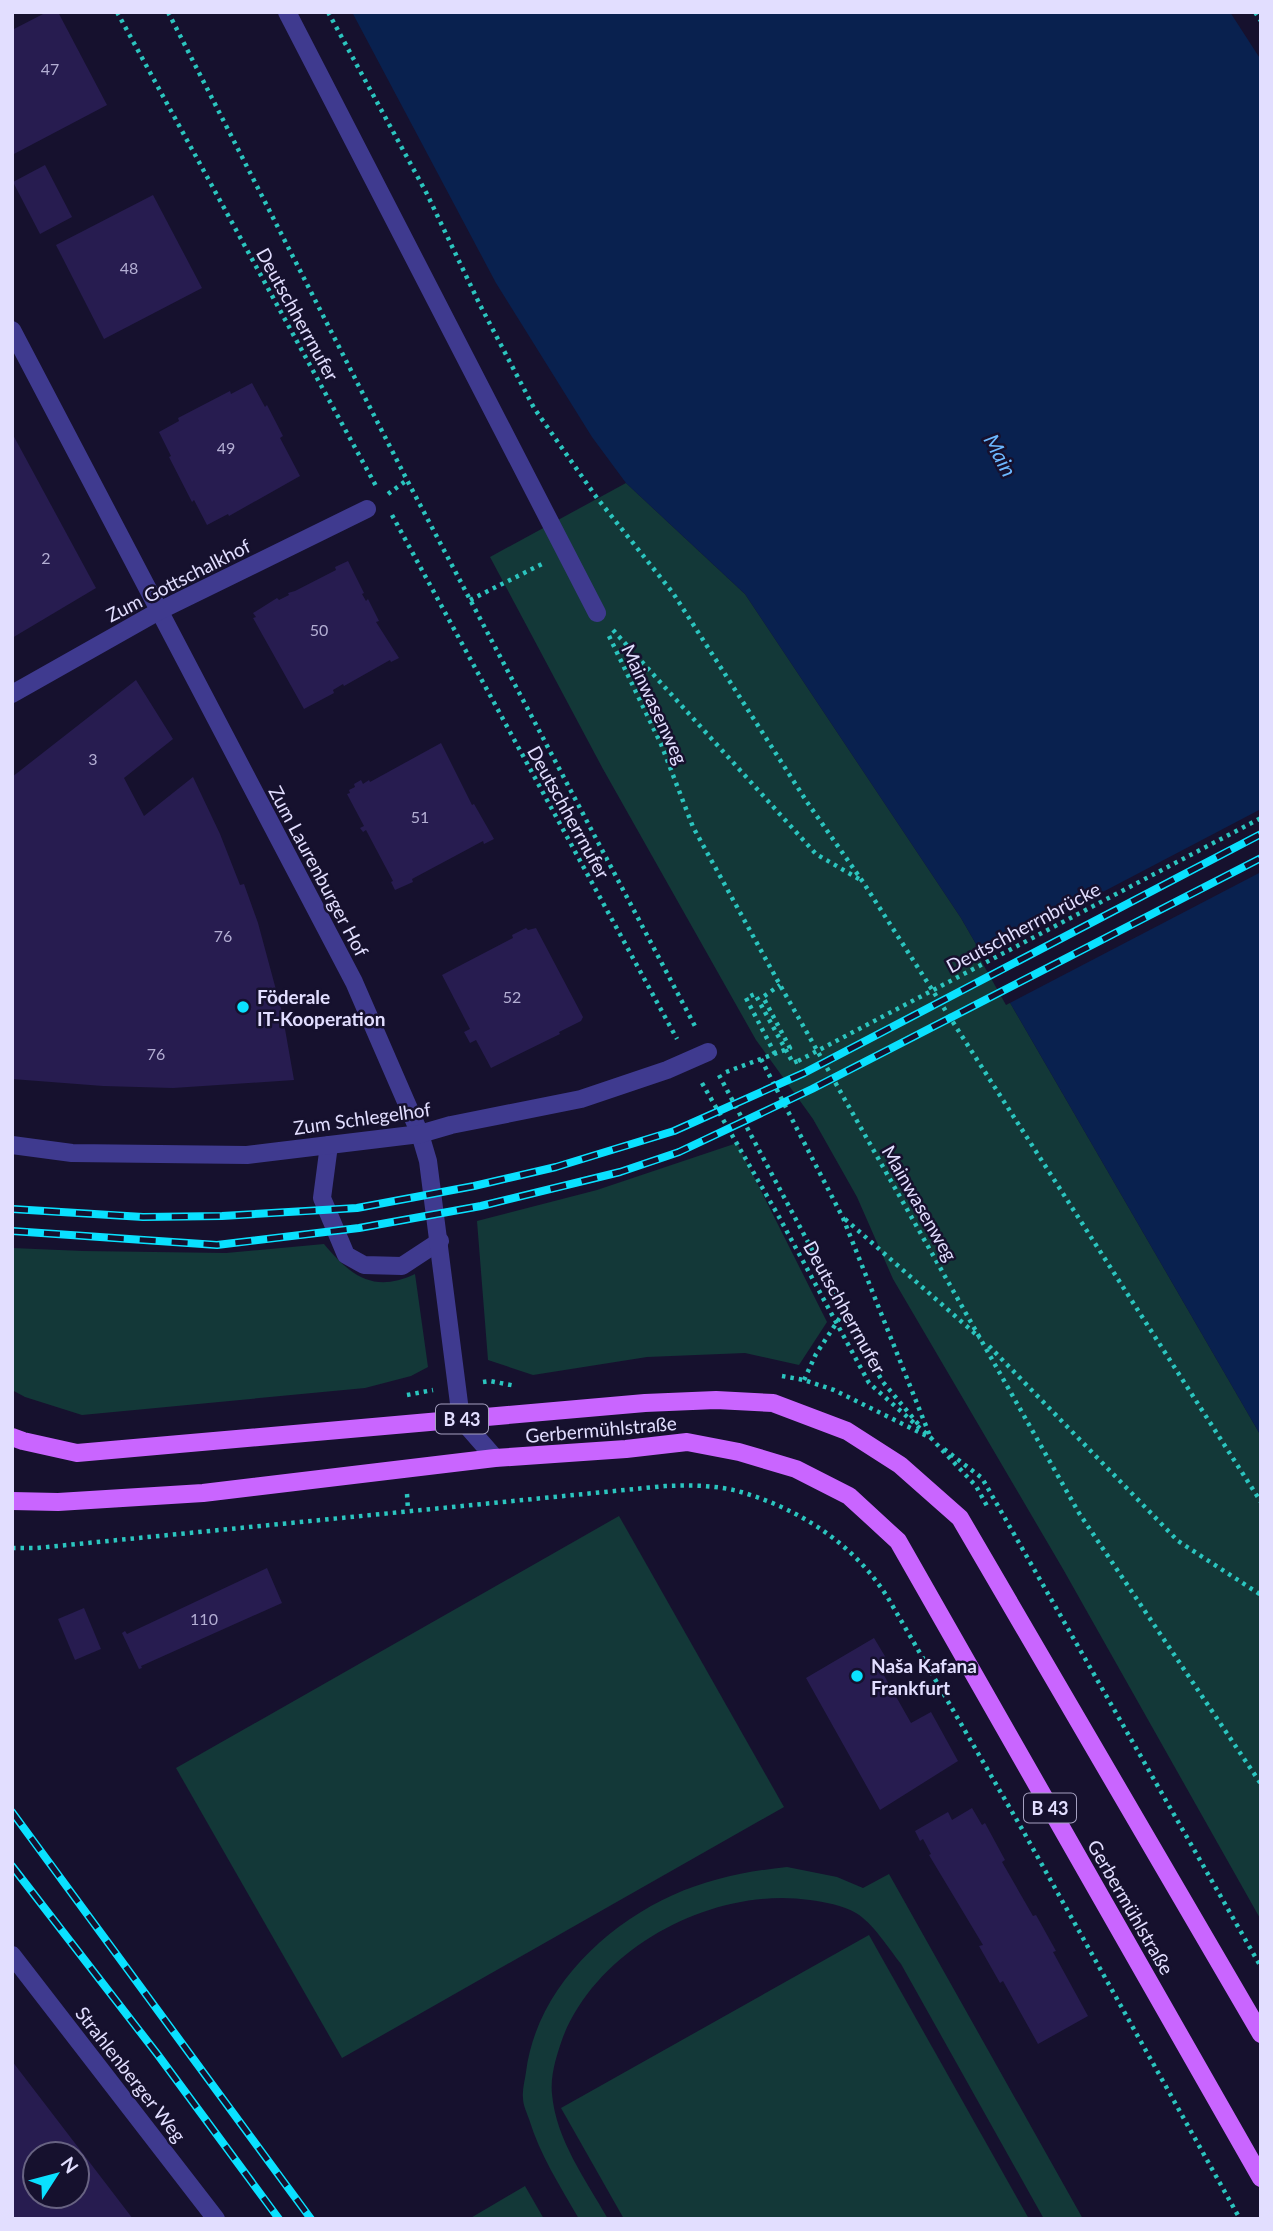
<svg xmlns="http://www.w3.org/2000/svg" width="1273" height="2231" font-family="Lato,sans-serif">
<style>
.green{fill:#133838}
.water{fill:#09214f}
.pier{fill:#16112e}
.building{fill:#271c50;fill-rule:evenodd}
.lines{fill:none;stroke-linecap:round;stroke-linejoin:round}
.path{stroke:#2bc5bf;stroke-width:4.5;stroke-dasharray:3.5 5;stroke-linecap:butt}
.lane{stroke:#3f3a8f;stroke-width:18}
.street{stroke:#3f3a8f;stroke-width:18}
.primary{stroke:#c965ff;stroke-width:18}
.rail-casing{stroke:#0ae1ff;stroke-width:8}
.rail{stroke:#16112e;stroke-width:5;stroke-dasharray:16;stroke-linecap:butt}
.path-bridge{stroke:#2bc5bf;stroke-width:4.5;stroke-dasharray:3.5 5;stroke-linecap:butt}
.poi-dot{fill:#0ae1ff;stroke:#16112e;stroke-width:2.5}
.labels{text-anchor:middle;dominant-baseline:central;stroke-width:5;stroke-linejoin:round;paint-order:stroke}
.number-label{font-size:16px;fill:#b3aed3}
.shield{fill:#16112e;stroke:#a5a0c0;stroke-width:2}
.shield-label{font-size:18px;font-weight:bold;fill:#e2deff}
.street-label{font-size:19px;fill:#e2deff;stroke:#16112e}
.poi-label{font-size:19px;font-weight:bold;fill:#e2deff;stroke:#16112e;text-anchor:start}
.water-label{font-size:21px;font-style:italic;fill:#6cb8ff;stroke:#16112e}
</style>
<rect width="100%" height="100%" fill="#16112e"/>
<g class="green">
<polygon points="626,483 745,594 961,918 1261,1436 1261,1920 1063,1569 893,1279 857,1197 813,1119 756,1040 603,769 490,557"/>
<polygon points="737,1143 827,1322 799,1365 745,1353 647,1357 533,1375 488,1360 477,1221 597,1190"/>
<path d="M 324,1244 C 350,1275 373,1294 415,1274 L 428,1367 L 411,1376 L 365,1388 L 82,1415 L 25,1397 L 12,1390 L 12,1248 L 83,1251 L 226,1253 Z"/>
<polygon points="619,1516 784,1807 342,2058 176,1768"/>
<path d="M 787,1867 L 837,1877 L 863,1888 L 889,1874 L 1083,2219 L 1044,2219 L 901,1964 C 889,1949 873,1923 856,1913 C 843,1905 824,1902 810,1900 C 715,1886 599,1946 563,2037 C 557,2054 550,2075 552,2094 C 556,2140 586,2180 608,2219 L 579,2219 C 560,2186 540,2155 529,2119 C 527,2113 523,2105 523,2098 C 522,2090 525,2080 526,2072 C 536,1992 602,1927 673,1895 C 709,1879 748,1871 787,1867 Z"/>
<polygon points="869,1935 1029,2219 624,2219 561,2108"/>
<polygon points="525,2186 544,2219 469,2219"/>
</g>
<polygon class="water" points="352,12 1230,12 1261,60 1261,1436 961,918 745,594 626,483 592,437 496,283"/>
<polygon class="pier" points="1261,809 1261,872 1006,1005 979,957"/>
<g class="building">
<polygon points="47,12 58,12 107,105 12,155 12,30"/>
<polygon points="45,165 72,217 40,234 13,182"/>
<polygon points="153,195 202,288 104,339 56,245"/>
<polygon points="252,383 265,407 267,405 283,436 280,438 300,476 229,516 228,514 207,525 194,500 192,502 169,457 171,456 159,432 179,421 178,418 230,391 231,394"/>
<polygon points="12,433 96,588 12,638"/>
<polygon points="348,561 364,593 362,594 366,601 368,599 379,621 376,622 399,658 391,662 390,660 344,686 343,684 333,690 334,693 304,709 253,618 256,617 253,613 277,598 279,600 289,595 288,593 295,591 336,570 335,567"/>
<polygon points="136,680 173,739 124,778 144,816 193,777 220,834 240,885 244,884 258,923 282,1012 294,1080 173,1088 103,1086 12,1079 12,777"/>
<polygon points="441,743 472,805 474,804 494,839 484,844 483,841 412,879 413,882 395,890 391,882 393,881 366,830 363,832 360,828 364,826 347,794 350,793 349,790 355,787 354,784 361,780 363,784 369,780 370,782"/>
<polygon points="526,928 528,930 536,928 583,1017 581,1021 559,1032 560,1034 491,1068 476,1040 470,1043 464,1032 470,1029 442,975 513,938 512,935"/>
<polygon points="267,1568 282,1603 141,1666 142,1668 139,1669 122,1633 125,1631 127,1634"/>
<polygon points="84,1608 101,1649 75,1660 58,1619"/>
<polygon points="874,1638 886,1658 877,1663 911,1723 931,1712 958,1761 880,1810 806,1678"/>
<polygon points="972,1808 982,1825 985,1823 1005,1860 1002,1862 1033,1916 1036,1915 1056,1951 1053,1952 1088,2016 1038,2044 1003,1981 1000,1983 979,1946 983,1945 929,1855 931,1854 923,1839 920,1841 915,1831 948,1812 952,1820"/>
<path d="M 12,2061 L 133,2219 L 12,2219 ZM 35,2154 L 77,2154 L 77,2196 L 35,2196 Z"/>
</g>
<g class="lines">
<g class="path">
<polyline points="117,12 376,486"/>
<polyline points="168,12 407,480 697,1030"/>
<polyline points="328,12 427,194 480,305 534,408 597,498 673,593 807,802 863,882 1261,1502"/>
<polyline points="1255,12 1261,21"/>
<polyline points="388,494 407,480"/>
<polyline points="392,515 677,1039"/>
<polyline points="470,600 542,564"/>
<polyline points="613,630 816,854 859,879"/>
<polyline points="609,636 661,744 693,827 780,985 1079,1513 1261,1784"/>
<polyline points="775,1054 746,998 755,994 793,1063 798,1061"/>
<polyline points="761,1059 843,1218 930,1436"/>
<polyline points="726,1072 790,1048 763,997 780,985"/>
<polyline points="719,1075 882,1381 919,1425"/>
<polyline points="702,1083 778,1215 869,1383 931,1438"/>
<polyline points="845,1219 980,1338"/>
<polyline points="989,1346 1178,1541 1261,1595"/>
<polyline points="782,1376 804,1380 834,1390 931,1438 976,1486 987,1506"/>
<polyline points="804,1380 816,1354 843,1313"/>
<polyline points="483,1382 490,1381 516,1386"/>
<polyline points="407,1395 433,1390"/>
<polyline points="944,1449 982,1478 1261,1967"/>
<polyline points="407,1494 408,1510"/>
<path d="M 12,1548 L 37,1548 L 665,1486 C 690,1485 717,1485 741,1492 C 800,1509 855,1545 888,1598 L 1022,1829 L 1240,2219"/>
</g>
<g class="lane">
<polyline points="287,12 597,613"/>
<polyline points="329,1145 322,1198 346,1255 364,1265 402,1266 440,1241"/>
</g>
<g class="street">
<polyline points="12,330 354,982 420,1134 428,1161 461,1419 495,1458"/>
<polyline points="12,694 159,611 367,509"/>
<polyline points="12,1145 72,1153 247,1155 420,1134 451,1125 581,1099 667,1070 708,1052"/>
<polyline points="12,1955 216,2219"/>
</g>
<g class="primary">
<polyline points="12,1437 23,1441 77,1453 645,1403 716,1400 773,1403 847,1431 900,1465 960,1518 1261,2034"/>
<polyline points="12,1501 58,1502 203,1493 495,1458 626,1449 687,1442 739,1452 796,1469 849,1496 898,1541 1261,2178"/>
</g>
<defs>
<g id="rail">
<polyline points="12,1209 143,1217 222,1216 357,1208 474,1186 556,1167 674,1131 804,1073 1261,834"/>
<polyline points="12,1231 217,1245 359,1228 481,1206 620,1172 679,1152 812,1089 1261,858"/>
<polyline points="12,1812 311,2219"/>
<polyline points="12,1866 158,2055 279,2219"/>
</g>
</defs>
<use href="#rail" class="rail-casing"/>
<use href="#rail" class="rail"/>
<polyline class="path-bridge" points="798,1061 1261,818"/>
</g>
<g class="poi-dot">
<circle cx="243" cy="1007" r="7"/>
<circle cx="857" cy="1676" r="7"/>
</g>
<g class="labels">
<g class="number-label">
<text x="50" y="68">47</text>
<text x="129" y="267">48</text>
<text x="226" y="447">49</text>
<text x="46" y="557">2</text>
<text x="319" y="629">50</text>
<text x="93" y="758">3</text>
<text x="420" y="816">51</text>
<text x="223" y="935">76</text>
<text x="512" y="996">52</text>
<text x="156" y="1053">76</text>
<text x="204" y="1618">110</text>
</g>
<g class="shield">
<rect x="436" y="1404.5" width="52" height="29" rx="5"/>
<rect x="1024" y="1793.5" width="52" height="29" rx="5"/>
</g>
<g class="shield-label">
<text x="462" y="1419">B 43</text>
<text x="1050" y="1808">B 43</text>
</g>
<g class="street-label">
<text transform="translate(298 314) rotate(61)">Deutschherrnufer</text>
<text transform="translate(178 580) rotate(-27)">Zum Gottschalkhof</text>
<text transform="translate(655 704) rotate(65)">Mainwasenweg</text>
<text transform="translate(569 812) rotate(61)">Deutschherrnufer</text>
<text transform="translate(319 871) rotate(62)">Zum Laurenburger Hof</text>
<text transform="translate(1023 927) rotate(-28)">Deutschherrnbrücke</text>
<text transform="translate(362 1118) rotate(-8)">Zum Schlegelhof</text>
<text transform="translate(920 1203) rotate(60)">Mainwasenweg</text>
<text transform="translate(845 1307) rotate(61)">Deutschherrnufer</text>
<text transform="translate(601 1429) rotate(-5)">Gerbermühlstraße</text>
<text transform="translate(1131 1907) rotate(60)">Gerbermühlstraße</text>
<text transform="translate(131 2074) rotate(52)">Strahlenberger Weg</text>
</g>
<g class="poi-label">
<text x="257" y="996">Föderale<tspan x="257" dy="22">IT-Kooperation</tspan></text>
<text x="871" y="1665">Naša Kafana<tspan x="871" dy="22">Frankfurt</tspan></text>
</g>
<g class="water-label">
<text transform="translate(1001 455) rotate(62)">Main</text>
</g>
</g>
<rect width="1273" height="2231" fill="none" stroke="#e2deff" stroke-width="28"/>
<g transform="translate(56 2175) rotate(54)"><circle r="33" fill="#16112e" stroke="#686382" stroke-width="2"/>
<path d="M0-5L12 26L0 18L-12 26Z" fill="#0ae1ff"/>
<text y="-10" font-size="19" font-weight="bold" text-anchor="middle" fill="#e2deff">N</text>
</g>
</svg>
